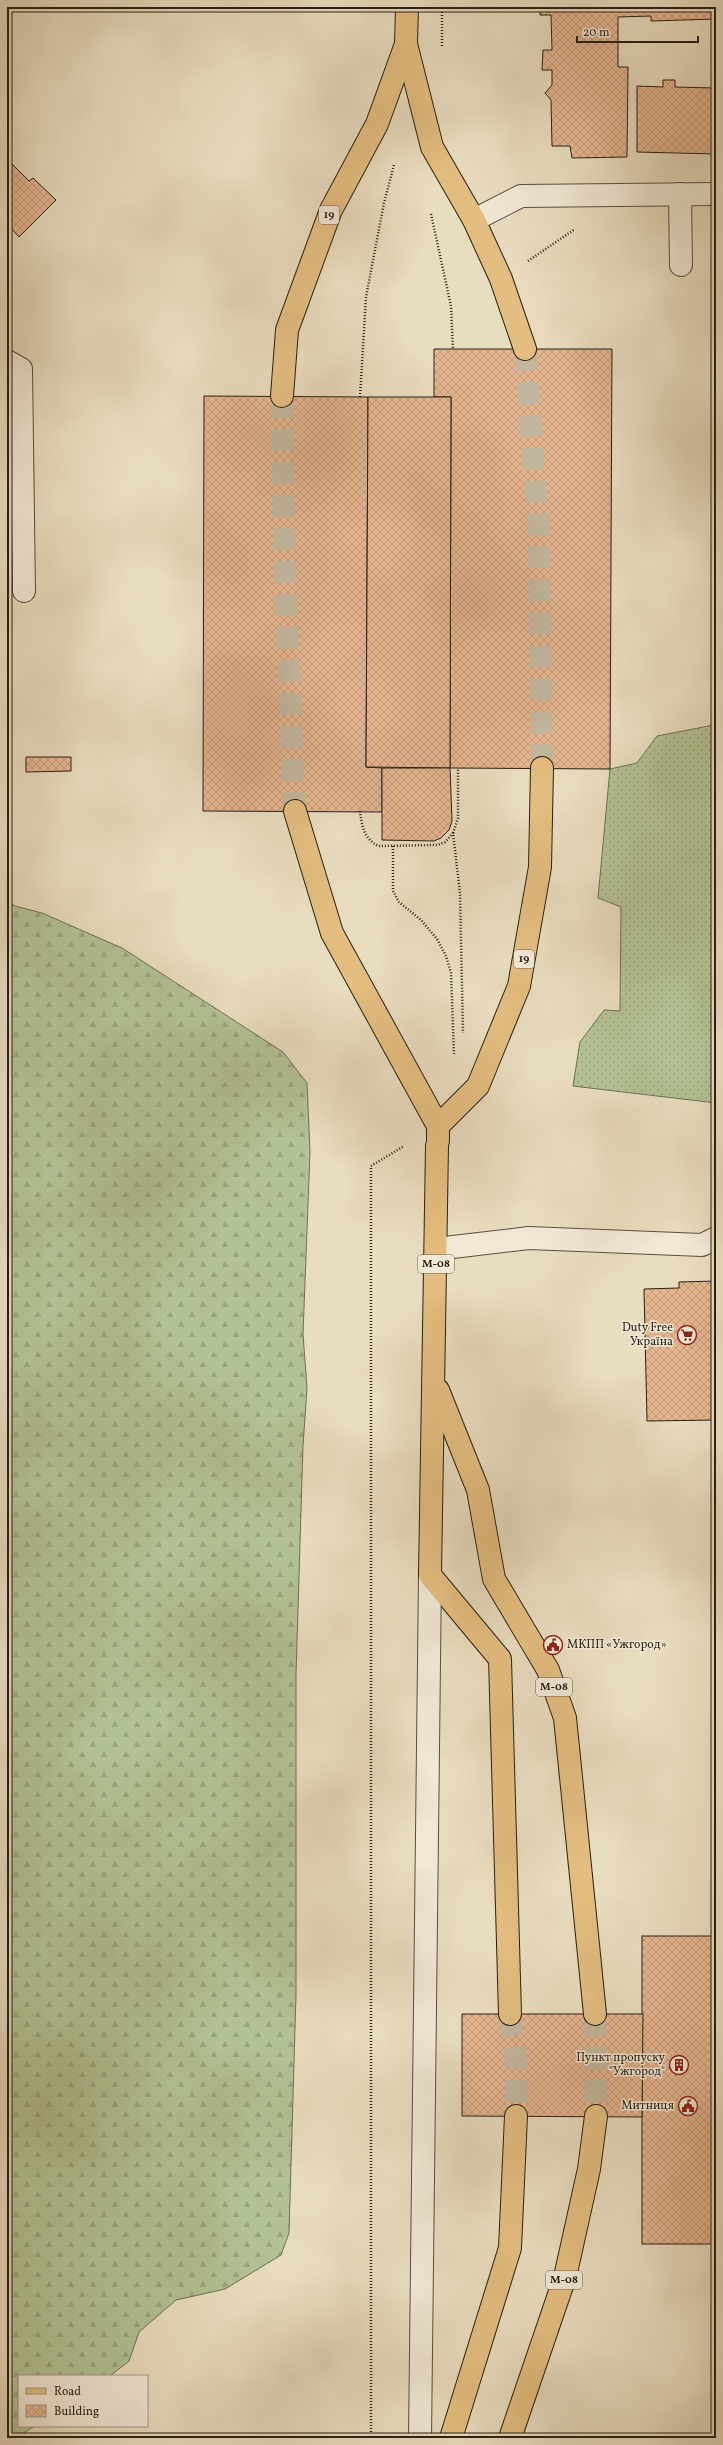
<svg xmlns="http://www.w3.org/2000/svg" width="723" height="2445" font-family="Vollkorn,serif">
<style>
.grass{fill:url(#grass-dots);stroke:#6d7054}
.forest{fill:url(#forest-firs);stroke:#6d7054}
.building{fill:url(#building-cross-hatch);stroke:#271f14}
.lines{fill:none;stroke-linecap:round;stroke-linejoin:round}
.major-tunnel{stroke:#c2b79e;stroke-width:22;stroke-dasharray:22 11;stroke-linecap:butt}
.highway-tunnel{stroke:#c2b79e;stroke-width:22;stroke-dasharray:22 11;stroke-linecap:butt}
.minor-casing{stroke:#584e3f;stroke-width:24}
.major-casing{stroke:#271f14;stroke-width:24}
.highway-casing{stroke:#271f14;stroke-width:24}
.path{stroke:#271f14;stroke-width:2.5;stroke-dasharray:1 2;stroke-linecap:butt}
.minor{stroke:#f1e9d6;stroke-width:22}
.major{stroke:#e4be80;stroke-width:22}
.highway{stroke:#e4be80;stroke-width:22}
.labels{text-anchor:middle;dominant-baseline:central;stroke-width:3;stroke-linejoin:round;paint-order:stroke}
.shield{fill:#f1e9d6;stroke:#645c4e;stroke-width:1}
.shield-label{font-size:11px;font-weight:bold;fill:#271f14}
.poi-label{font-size:12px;fill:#271f14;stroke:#f1e9d6;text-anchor:end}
</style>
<defs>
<pattern id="grass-dots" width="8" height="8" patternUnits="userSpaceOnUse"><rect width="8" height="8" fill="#b3c295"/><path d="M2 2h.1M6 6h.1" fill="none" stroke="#9aa680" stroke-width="1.8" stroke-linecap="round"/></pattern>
<pattern id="forest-firs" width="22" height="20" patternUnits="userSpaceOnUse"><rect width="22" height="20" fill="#b3c295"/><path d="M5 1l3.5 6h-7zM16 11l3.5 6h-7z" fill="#9aa680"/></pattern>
<pattern id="building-cross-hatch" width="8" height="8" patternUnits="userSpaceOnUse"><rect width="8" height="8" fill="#e5b590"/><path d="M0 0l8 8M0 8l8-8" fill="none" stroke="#c49b7b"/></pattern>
</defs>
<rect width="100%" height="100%" fill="#e9ddc0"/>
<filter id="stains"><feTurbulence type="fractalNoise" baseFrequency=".005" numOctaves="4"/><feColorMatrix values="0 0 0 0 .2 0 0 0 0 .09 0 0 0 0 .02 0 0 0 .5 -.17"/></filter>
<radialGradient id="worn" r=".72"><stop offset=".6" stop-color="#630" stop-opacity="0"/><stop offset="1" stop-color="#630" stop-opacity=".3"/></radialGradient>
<polygon class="grass" points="716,722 716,1103 573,1086 580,1042 604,1010 620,1011 621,907 598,898 610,769 637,763 657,736 709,726"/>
<polygon class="forest" points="7,901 15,906 42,913 122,948 283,1052 307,1083 310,1152 303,1334 307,1388 303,1446 296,1674 296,1995 289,2233 281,2255 225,2289 176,2300 139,2332 129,2361 110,2376 19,2376 19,2426 35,2426 15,2438 7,2438"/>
<g class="building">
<polygon points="540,7 716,7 716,19 651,21 651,16 618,17 618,67 628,67 627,157 572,158 570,146 552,146 551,100 545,93 552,85 552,70 542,70 543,50 552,50 551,15 540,15"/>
<polygon points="663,80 675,80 675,87 716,88 716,154 637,152 637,86 663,87"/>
<polygon points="7,159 29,181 33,178 56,200 19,237 7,224"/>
<polygon points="434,349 612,349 610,769 450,768 451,397 434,397"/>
<polygon points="204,396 368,397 366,767 382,768 382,812 203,811"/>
<polygon points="368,397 451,397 450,768 366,767"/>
<polygon points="26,757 71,757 71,771 26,772"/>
<polygon points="382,768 450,768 452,821 449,830 441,838 434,841 382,840"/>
<polygon points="716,1281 716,1420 647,1421 644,1289 679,1288 679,1282"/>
<rect x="642" y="1936" width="74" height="308"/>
<polygon points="462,2014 643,2014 642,2117 462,2116"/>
</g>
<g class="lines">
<g class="major-tunnel">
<polyline points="525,349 539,533 542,768"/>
<polyline points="282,396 285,577 295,811"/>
</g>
<g class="highway-tunnel">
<polyline points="510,2014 517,2067 516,2116"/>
<polyline points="595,2014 596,2116"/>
</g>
<defs>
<g id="minor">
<polyline points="680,194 681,265"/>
<polyline points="474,220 521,196 716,194"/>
<polyline points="7,361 21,369 24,591"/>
<polyline points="436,1249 529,1238 702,1245 716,1238"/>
<polyline points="420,2438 430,1575"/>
</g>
<g id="major">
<polyline points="407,7 406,44 432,147 474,220 501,279 525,349"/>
<polyline points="282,396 287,330 331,210 377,124 406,44"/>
<polyline points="295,811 332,933 438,1126 438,1141"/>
<polyline points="438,1126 478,1086 519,986 540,867 542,768"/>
</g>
<g id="highway">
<polyline points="437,1146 430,1575 500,1659 510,2014"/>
<polyline points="438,1390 478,1490 494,1579 548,1670 565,1718 595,2014"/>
<polyline points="451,2438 510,2248 516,2116"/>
<polyline points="510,2438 565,2277 589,2169 596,2116"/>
</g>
</defs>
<use href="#minor" class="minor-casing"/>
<use href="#major" class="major-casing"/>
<use href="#highway" class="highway-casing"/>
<g class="path">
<polyline points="442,46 442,7"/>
<polyline points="431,214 451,306 453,349"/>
<polyline points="528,261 575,229"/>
<polyline points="360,397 366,297 384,203 394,165"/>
<path d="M 360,811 C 362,827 364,838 378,846 L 437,845 L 445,842 L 453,833 L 460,893 L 463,1033"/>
<polyline points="453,833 458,818 458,768"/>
<polyline points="393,846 393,891 399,902 421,920 437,939 446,956 451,973 454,1054"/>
<polyline points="371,2438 371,1166 404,1146"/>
</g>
<use href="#minor" class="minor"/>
<use href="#major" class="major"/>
<use href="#highway" class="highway"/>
</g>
<defs>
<symbol id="supermarket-ring" viewBox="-11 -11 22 22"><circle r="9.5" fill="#f1e9d6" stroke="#8f2418" stroke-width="1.5"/><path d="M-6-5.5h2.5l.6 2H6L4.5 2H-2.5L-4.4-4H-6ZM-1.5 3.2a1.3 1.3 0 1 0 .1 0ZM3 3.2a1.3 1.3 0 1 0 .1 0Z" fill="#8f2418"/></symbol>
<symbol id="civic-ring" viewBox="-11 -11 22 22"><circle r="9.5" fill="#f1e9d6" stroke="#8f2418" stroke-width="1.5"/><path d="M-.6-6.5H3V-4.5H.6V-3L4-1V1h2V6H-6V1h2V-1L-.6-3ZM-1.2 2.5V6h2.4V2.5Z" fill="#8f2418"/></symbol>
<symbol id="building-ring" viewBox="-11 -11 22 22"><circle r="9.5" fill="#f1e9d6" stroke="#8f2418" stroke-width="1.5"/><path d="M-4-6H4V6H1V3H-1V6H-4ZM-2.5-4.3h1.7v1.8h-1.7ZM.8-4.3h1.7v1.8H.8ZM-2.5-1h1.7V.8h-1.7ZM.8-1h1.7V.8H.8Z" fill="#8f2418"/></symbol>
</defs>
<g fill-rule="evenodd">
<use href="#supermarket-ring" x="676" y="1324" width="22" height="22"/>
<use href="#civic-ring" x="542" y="1634" width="22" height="22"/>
<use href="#building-ring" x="668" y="2054" width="22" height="22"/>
<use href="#civic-ring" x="677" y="2095" width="22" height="22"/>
</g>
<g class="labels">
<g class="shield">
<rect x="319" y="206" width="20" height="18" rx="3"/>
<rect x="514" y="950" width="20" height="18" rx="3"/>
<rect x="418" y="1255" width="36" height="18" rx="3"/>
<rect x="536" y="1678" width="36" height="18" rx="3"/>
<rect x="546" y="2271" width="36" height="18" rx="3"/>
</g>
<g class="shield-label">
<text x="329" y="215">19</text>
<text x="524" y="959">19</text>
<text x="436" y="1264">М-08</text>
<text x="554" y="1687">М-08</text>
<text x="564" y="2280">М-08</text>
</g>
<g class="poi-label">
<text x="673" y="1328">Duty Free<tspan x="673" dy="14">Україна</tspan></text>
<text x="567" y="1645" text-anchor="start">МКПП «Ужгород»</text>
<text x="665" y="2058">Пункт пропуску<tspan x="665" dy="14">"Ужгород"</tspan></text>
<text x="674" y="2106">Митниця</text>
</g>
</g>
<rect width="723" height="2445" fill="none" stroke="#e9ddc0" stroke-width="24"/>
<rect x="8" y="8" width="707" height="2429" fill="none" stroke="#271f14" stroke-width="2"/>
<rect x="12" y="12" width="699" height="2421" fill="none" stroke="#271f14"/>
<rect x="18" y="2375" width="130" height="52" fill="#f1e9d6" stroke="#a09888"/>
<rect x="26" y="2388" width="20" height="6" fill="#e4be80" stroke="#a09888"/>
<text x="54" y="2395" font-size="12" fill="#271f14">Road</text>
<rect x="26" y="2405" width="20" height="12" fill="url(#building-cross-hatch)" stroke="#a09888"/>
<text x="54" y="2415" font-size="12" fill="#271f14">Building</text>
<path d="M577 36v6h121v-6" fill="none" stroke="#271f14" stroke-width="2"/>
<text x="583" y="36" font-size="12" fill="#271f14" stroke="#f1e9d6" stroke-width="3" paint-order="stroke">20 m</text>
<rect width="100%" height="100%" filter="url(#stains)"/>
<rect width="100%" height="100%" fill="url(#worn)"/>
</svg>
